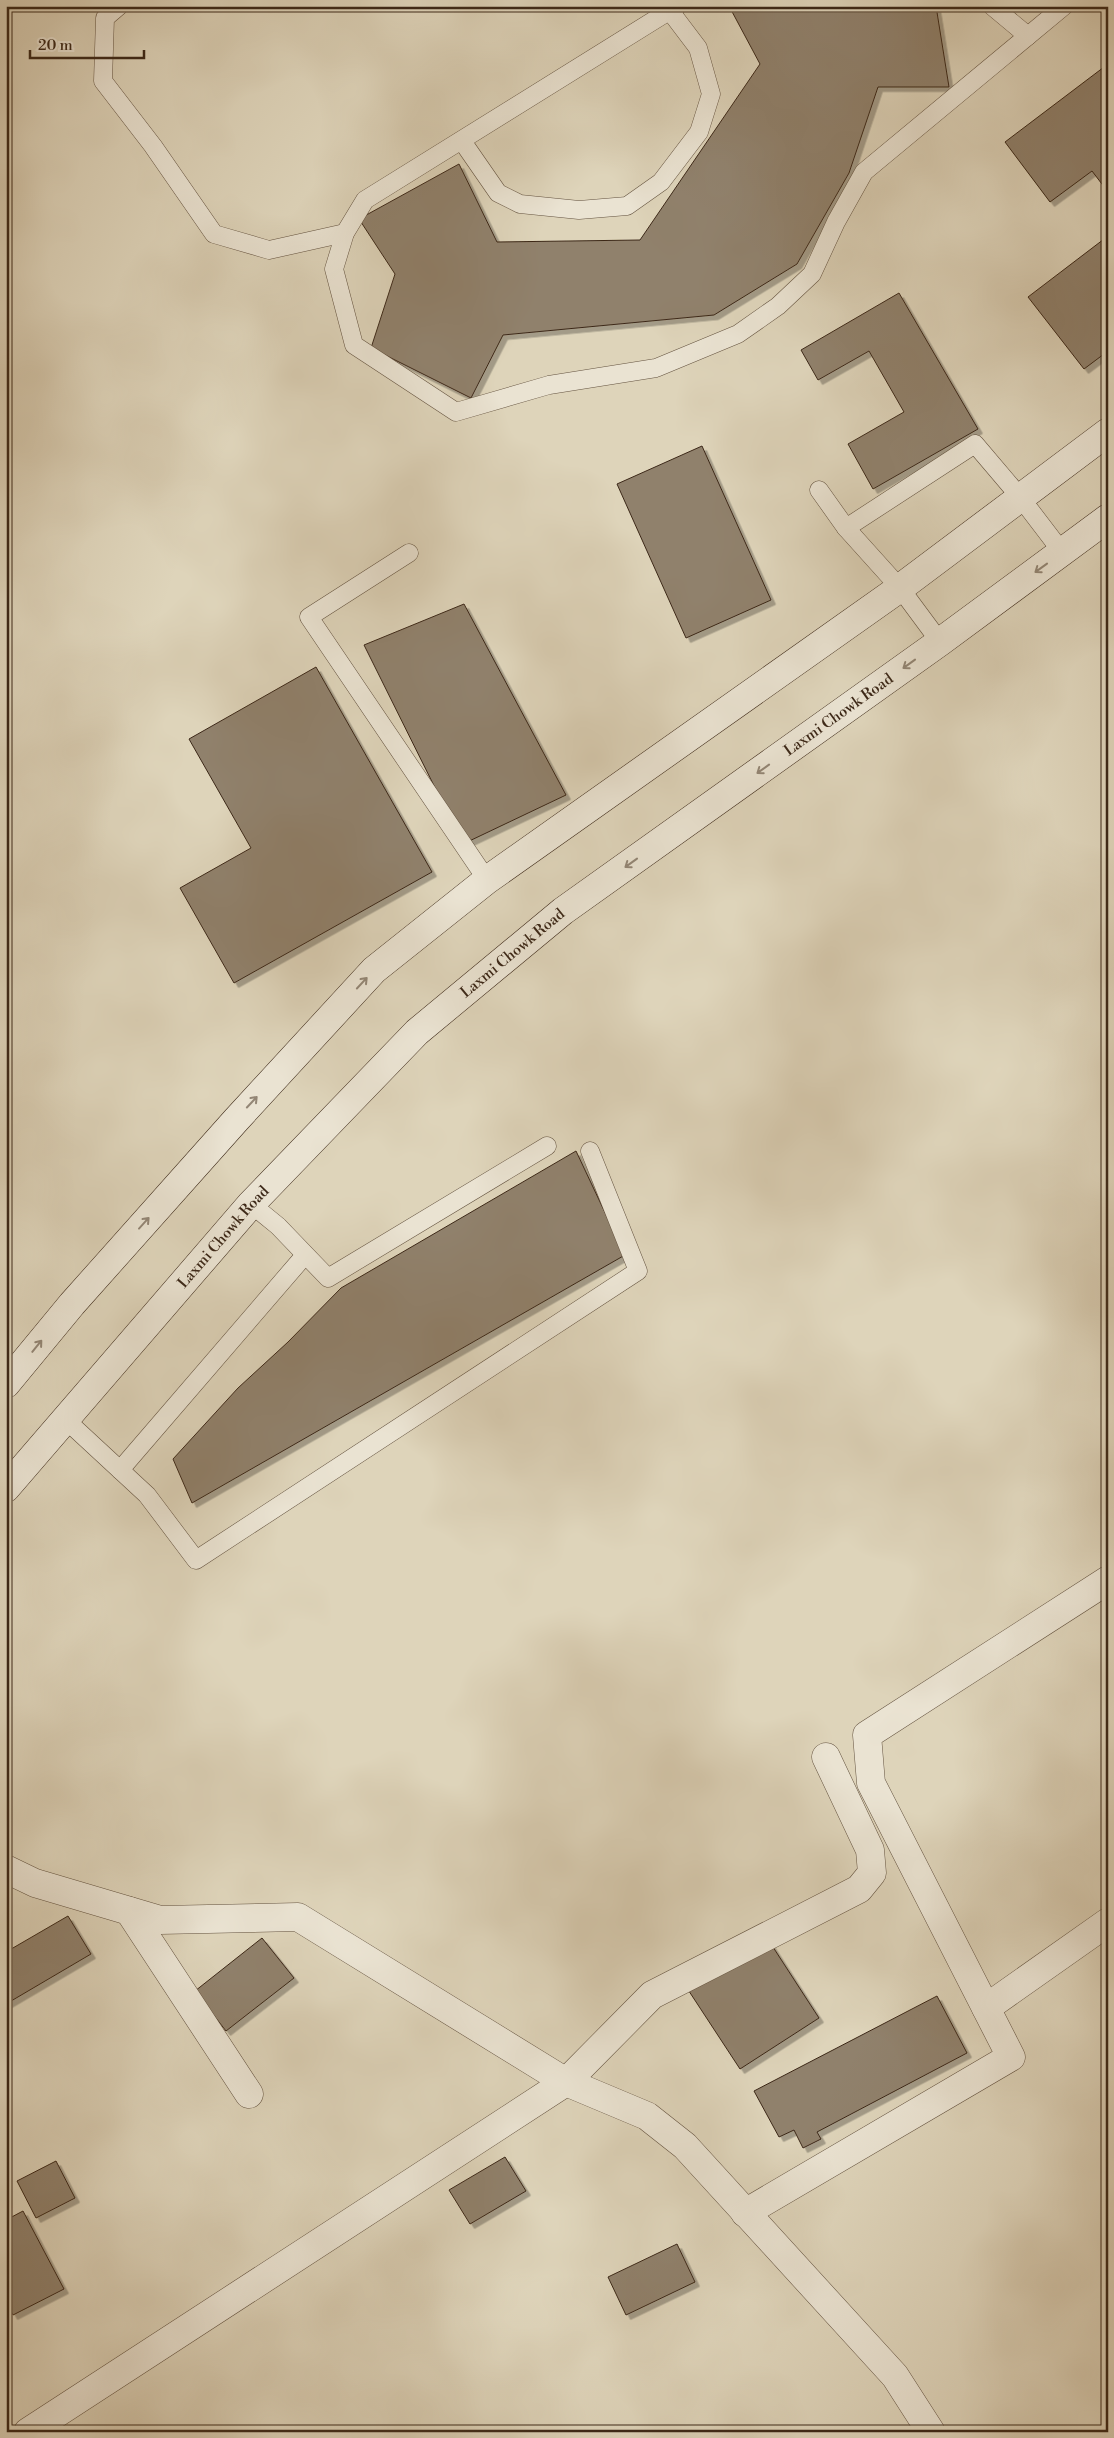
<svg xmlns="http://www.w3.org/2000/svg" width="1114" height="2438" font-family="'Libre Bodoni',serif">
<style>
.building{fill:#90816c;stroke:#3c2818;filter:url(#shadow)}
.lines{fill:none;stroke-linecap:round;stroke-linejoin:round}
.service-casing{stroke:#645340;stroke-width:19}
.minor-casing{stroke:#645340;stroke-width:29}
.secondary-casing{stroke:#3c2818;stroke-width:29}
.service{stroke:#eae3d2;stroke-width:18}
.minor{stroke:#eae3d2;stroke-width:28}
.secondary{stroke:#eae3d2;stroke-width:28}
.oneway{stroke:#938675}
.labels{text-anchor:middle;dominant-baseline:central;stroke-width:4;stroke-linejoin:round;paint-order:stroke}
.street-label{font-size:15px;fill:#3c2818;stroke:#eae3d2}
</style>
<defs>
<filter id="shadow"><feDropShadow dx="4.5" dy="4.5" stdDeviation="0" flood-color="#0004"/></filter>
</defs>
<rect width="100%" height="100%" fill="#ded4ba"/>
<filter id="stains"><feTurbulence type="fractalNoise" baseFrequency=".004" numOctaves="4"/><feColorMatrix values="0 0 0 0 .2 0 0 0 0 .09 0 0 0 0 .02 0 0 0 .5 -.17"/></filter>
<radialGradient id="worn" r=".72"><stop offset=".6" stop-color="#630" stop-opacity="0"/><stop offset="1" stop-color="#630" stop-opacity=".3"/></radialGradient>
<g class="building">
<polygon points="729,6 936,6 949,87 878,87 849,173 797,264 714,315 503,335 471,398 371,348 395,274 359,219 459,164 497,242 640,240 760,64"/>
<polygon points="1108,64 1108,192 1092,171 1050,202 1005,142"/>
<polygon points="1108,236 1108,351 1084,369 1028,297"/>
<polygon points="899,293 978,429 873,489 848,444 904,412 869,351 818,380 801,350"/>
<polygon points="702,446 771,600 686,638 617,484"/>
<polygon points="464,604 566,795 463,844 364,645"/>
<polygon points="316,667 432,872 234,983 180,888 251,848 189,739"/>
<polygon points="576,1151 625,1255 192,1503 173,1459 238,1388 288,1342 341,1288"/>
<polygon points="68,1916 91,1954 6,2004 6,1952"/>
<polygon points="760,1927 819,2018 740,2069 681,1979"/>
<polygon points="262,1938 294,1978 226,2031 195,1991"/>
<polygon points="937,1996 967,2053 817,2132 821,2139 803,2148 794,2130 779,2137 754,2091"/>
<polygon points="505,2157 526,2191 470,2224 449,2190"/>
<polygon points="56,2161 75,2198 36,2218 17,2181"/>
<polygon points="23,2211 64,2289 13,2315 6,2302 6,2220"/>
<polygon points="677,2244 695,2282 626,2315 608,2277"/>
</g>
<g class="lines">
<defs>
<g id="service">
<polyline points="119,6 105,18 103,81 153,146 214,234 269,250 345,233"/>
<polyline points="677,6 365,200 345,233 334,269 354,345 456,412 549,385 656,368 738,334 778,306 812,274 836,222 864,172 1064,6"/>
<polyline points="992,6 1028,36"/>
<polyline points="462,141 498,193 520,204 579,210 627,206 661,182 699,132 711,94 698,48 670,11"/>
<polyline points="819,490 846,528 900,588 940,642"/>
<polyline points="846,528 975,444 1020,497 1062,552"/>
<polyline points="409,553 309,617 487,880"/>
<polyline points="251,1204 278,1226 328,1278 547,1146"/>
<polyline points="66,1420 147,1495 196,1560 638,1271 590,1151"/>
<polyline points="120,1470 305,1255"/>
</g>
<g id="minor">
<polyline points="6,1869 35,1883 160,1920 298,1917 566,2082 647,2116 685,2146 895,2376 931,2432"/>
<polyline points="129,1911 249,2094"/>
<polyline points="986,2008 1108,1922"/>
<polyline points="745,2213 1011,2057 871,1783 867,1735 1108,1580"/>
<polyline points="28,2432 566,2082 652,1995 859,1889 872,1873 870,1850 826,1757"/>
</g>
<g id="secondary">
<polyline points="6,1384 72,1304 236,1120 374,970 487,880 900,588 1108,432"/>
<path id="s1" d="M 6,1488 L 251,1204 L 417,1032 L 563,911 L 940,642 L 1108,518"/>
</g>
</defs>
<use href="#service" class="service-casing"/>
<use href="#minor" class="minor-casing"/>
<use href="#secondary" class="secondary-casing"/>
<use href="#service" class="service"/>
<use href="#minor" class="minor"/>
<use href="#secondary" class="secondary"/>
</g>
<defs><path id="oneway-shaft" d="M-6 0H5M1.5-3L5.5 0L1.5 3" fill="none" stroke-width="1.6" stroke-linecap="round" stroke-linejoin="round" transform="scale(1.25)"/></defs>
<g class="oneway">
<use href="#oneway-shaft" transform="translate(1041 568) rotate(144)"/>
<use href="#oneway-shaft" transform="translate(909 664) rotate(144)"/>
<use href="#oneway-shaft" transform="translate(763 769) rotate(144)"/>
<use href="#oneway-shaft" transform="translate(631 863) rotate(144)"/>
<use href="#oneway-shaft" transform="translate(362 983) rotate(-47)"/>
<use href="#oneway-shaft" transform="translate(252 1102) rotate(-47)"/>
<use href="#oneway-shaft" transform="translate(144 1223) rotate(-48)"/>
<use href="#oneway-shaft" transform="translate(37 1346) rotate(-51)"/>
</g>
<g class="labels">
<g class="street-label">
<text stroke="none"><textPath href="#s1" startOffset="1142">Laxmi Chowk Road</textPath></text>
<text stroke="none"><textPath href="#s1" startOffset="738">Laxmi Chowk Road</textPath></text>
<text stroke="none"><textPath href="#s1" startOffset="332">Laxmi Chowk Road</textPath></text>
</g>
</g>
<rect width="1114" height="2438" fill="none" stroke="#ded4ba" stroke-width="25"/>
<rect x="8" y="8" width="1099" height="2423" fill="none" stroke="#3c2818" stroke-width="2.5"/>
<rect x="12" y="12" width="1089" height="2413" fill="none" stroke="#3c2818"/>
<path d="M30 50v8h114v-8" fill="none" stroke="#3c2818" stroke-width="2.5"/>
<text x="38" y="50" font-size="15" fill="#3c2818" stroke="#eae3d2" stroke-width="4" paint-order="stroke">20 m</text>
<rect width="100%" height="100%" filter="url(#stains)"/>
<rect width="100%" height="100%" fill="url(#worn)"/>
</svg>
